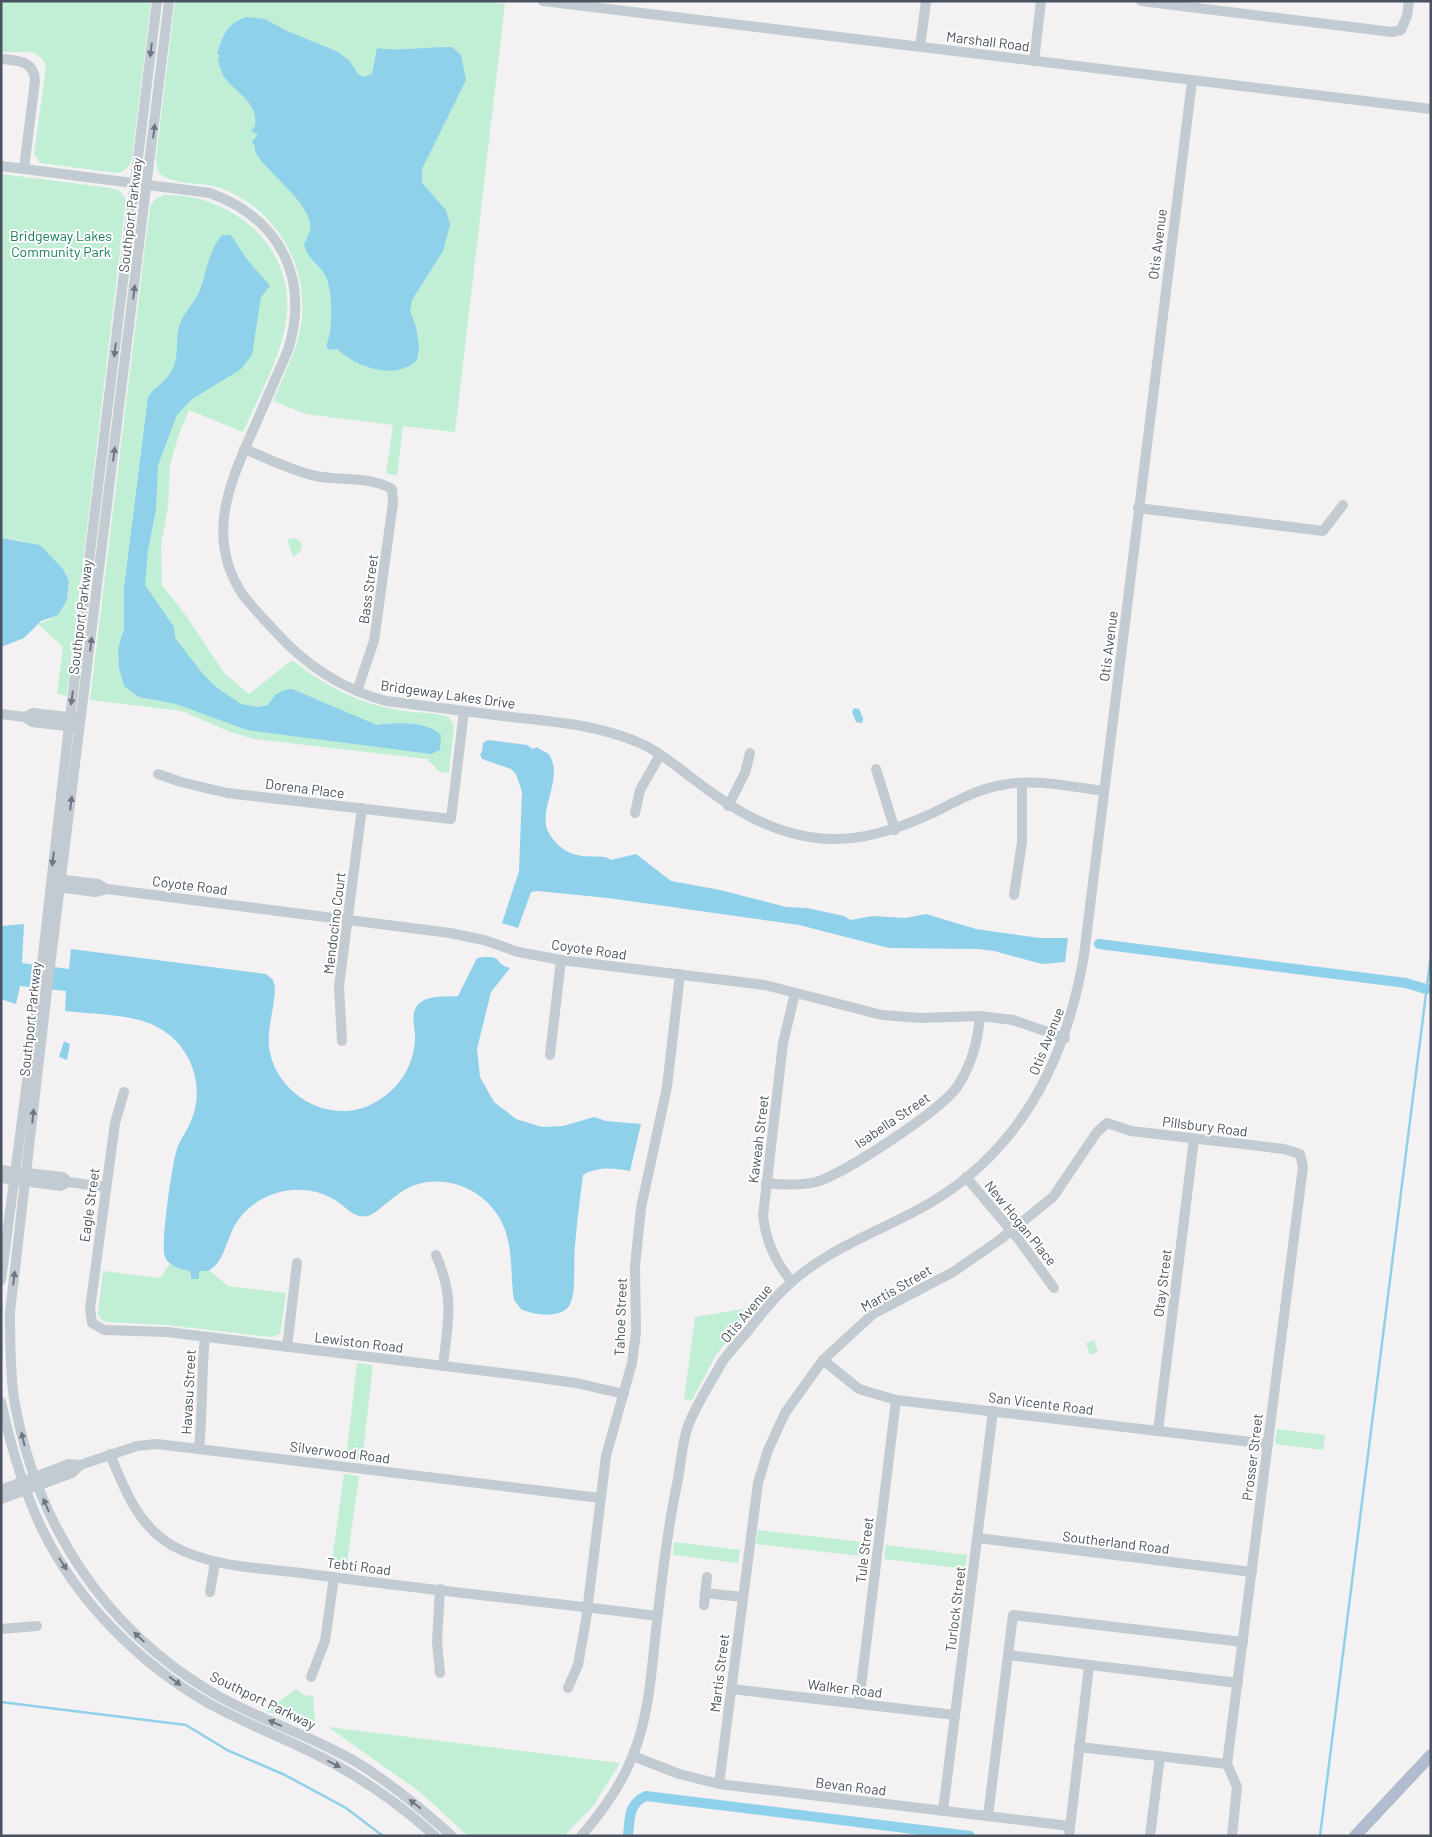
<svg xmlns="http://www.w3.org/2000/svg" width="1432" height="1837" font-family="Barlow,sans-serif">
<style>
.green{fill:#c1efd6}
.water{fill:#8fd0eb}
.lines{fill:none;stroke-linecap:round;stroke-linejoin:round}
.stream{stroke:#8fd0eb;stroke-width:2.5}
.canal{stroke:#8fd0eb;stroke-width:10}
.minor{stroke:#c2cad2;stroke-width:10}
.major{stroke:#b1bdce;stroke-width:12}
.oneway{fill:#6d7681}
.labels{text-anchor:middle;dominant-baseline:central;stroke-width:4;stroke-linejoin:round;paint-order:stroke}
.street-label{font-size:14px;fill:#49525e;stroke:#fff}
.park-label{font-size:14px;fill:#197f54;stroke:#fff}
</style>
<rect width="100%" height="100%" fill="#f3f1f1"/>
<g class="green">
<path d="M 1,1 L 151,1 L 132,158 C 130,167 125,172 116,173 L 40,163 L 34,154 L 46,67 C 41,46 18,54 1,52 Z"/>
<path d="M 175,1 L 483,1 L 505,4 L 455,432 L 403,426 L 397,476 L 386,473 L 393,425 L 306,414 L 273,401 C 283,376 297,351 301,325 C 310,267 276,208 220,188 C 203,182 169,185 158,172 L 156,158 Z"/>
<path d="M 1,174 L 112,188 L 120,191 L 126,200 L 67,696 L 57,694 L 63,647 L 38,624 L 49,620 L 67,600 L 69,581 C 42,547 46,544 1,538 Z"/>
<path d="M 164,195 C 233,193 298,249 286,322 C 280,360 258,397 243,432 L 189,410 L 178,437 L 170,465 L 168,507 L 161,545 L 162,585 L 187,617 L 224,673 L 249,694 L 292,660 C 324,685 359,704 399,710 C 415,713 433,712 449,717 L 454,726 L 449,773 L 440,772 L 427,759 L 254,739 L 230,732 L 182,711 L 90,700 L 150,207 L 154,200 Z"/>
<polygon points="294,538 299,540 302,545 300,552 293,557 287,540"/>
<polygon points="170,1264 190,1271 190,1279 199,1271 209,1270 228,1286 286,1293 280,1334 271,1337 165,1325 107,1322 101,1319 98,1314 103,1271 160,1278"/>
<polygon points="743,1309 748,1314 716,1355 692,1400 684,1399 695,1317"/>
<polygon points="1094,1340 1098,1352 1090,1355 1086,1343"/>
<polygon points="357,1363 373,1365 362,1461 346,1459"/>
<polygon points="1277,1429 1325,1435 1323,1450 1275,1444"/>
<polygon points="344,1474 359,1476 346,1570 331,1568"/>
<polygon points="758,1530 871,1543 869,1557 756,1544"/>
<polygon points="674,1542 740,1550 738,1563 673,1555"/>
<polygon points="886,1545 967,1555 966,1569 884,1559"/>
<polygon points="296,1689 304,1695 313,1696 315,1722 312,1731 266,1711"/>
<polygon points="328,1727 620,1763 594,1805 564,1836 468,1836 420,1792"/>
</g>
<g class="water">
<path d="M 246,17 L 265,19 L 285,30 L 338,52 L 349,60 L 358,74 L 363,77 L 372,74 L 377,48 C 402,52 426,46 452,47 L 461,55 L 466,80 L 422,169 L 422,183 L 446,210 L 450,225 L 443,251 L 412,300 L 410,311 L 416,327 L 419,346 L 417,360 C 395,381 358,368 337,349 L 329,350 L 326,346 C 333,332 333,292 326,277 C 320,264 309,261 304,245 C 306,238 312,231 310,223 C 306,196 251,161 255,146 L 252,142 L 258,134 L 251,131 L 255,126 C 259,101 234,93 223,75 C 221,70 219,65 218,60 L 220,55 L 217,54 C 223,36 225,25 246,17 Z"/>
<path d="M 222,235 L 231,235 L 246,258 L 270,286 L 261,297 L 252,355 L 240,370 L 192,399 L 177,415 L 158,465 L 156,509 L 148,550 L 145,585 L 174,627 L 175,638 L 203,674 L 216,687 L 241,704 L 258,707 L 268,705 L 275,695 L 284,690 L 292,689 L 377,725 C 396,722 427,721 441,735 L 440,750 L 431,754 L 247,730 L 176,704 L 139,697 L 124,686 L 119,668 L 118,648 L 124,629 L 124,588 L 148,397 C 154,387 163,384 169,375 C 179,362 176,346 178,331 C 180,318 189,309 196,298 C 208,278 204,257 222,235 Z"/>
<polygon points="1,538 40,545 63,569 69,581 67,600 58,615 41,621 24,638 4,646 1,646"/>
<polygon points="854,708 859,709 863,718 862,723 856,722 852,712"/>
<path d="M 488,740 L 527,745 L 533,749 L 537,747 C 541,751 547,751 550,756 C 564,780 535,813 550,835 C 572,868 600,850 611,860 L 636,854 L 671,881 L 720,890 L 786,907 L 807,908 L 844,916 L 850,920 L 873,916 L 905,918 L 926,914 L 976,929 L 1040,938 L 1068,938 L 1065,962 L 1042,964 L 994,951 L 979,949 L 889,948 L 799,925 L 608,898 L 537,891 L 531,892 L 518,928 L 502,923 L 519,871 L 522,792 L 516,774 L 511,769 L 482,759 L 480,754 L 482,752 L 483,743 Z"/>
<path d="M 24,924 L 22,963 L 69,969 L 71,949 L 266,974 L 273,980 L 275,987 C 275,1007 267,1027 269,1047 C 275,1094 329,1126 372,1104 C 398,1091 414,1067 415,1038 C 415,1025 409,1011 421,1002 C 430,995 447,997 458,996 L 477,958 C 505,954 493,964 510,968 L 491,992 L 477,1049 L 480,1077 L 494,1102 L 516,1119 L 542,1127 L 563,1126 L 594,1117 L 606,1121 L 641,1124 L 630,1171 C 614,1168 598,1166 583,1175 C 580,1198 577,1221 575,1245 C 573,1260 577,1294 569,1306 C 560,1319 533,1315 521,1309 L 514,1300 L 513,1293 C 511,1274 512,1254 507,1236 C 497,1197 454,1172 415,1185 C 396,1191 379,1213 368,1216 C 354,1219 345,1206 335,1200 C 301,1179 254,1192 235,1225 C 227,1239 225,1255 215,1266 L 208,1271 L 199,1271 L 199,1279 L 191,1279 L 190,1271 C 180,1269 170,1267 165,1257 C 160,1246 172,1166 176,1152 C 179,1140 187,1132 191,1121 C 205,1089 193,1050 164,1031 C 138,1013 96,1015 65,1011 L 66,991 L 20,986 L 16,1004 L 1,999 L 1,926 Z"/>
<polygon points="64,1041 70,1044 67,1060 59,1057"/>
</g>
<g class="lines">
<g class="stream">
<polyline points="1,1702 186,1725 227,1750 285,1775 346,1808 383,1836"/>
<polyline points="1320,1836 1431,954"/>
</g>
<g class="canal">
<polyline points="1099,944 1406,983 1426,989"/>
<path d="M 628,1836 C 630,1818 628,1804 646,1796 L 970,1836"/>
</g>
<g class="minor">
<path d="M 169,1 L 46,999 L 10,1312 C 10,1341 10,1370 14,1399 C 36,1524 103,1628 213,1693 C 259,1720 311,1735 356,1762 C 391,1783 422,1809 452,1836"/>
<polyline points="543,1 1431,109"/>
<polyline points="1141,1 1392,32 1401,30 1407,16 1409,1"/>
<polyline points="920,47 926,1"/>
<path d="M 1,59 C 19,61 34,60 35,81 L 24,168"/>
<polyline points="1034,61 1041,1"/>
<path d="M 1,166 L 210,193 C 281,219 310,279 288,350 C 276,377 265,403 253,430 C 229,485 205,538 243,595 C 252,607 263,618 273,629 C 304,664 341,689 386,701 C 428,706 470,712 511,717 C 556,722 600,725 642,744 C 660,752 676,766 692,778 C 731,808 768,832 817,838 C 859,843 898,829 935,812 C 957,801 977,789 1002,785 C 1035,778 1072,787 1104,791"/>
<path d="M 244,449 C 268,458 291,471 316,476 C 340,481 370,476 392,489 L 393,503 L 374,641 L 357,691"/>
<polyline points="1138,508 1323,531 1343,505"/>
<polyline points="1,714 25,717"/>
<polyline points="75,727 32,722 25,717 33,713 76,718"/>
<polyline points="876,769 895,830"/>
<polyline points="158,774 181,782 227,793 451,819 464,711"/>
<polyline points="728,806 745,773 750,753"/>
<polyline points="635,813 640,790 660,755"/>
<polyline points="57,879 98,884 107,889"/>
<polyline points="56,887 96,892 107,889 450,933 484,940 518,952 561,960 765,985 882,1015 920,1018 980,1016 1013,1020 1065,1038"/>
<polyline points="1014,895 1022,842 1022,783"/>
<polyline points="342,1041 339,986 362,808"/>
<polyline points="550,1055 561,960"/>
<polyline points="124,1092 115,1123 90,1309 92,1323 104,1330 167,1332 526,1376 576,1383 624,1394"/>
<polyline points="1,1170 63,1177 68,1182"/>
<polyline points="966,1177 1019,1240 1054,1288"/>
<polyline points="1,1178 61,1186 68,1182 105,1187"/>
<path d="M 766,1183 C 783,1185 799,1186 816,1182 C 844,1174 940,1111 957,1087 C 971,1066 978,1041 980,1016"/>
<path d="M 436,1255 C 455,1299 448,1320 443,1366"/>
<polyline points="1,1280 38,999 69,726 157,1"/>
<path d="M 792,1282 C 775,1262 766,1242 763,1216 L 783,1043 L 795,993"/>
<polyline points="287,1347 297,1263"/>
<polyline points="823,1360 859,1389 896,1400 1268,1444"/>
<path d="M 1,1402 C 11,1447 23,1490 43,1531 C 78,1602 140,1664 208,1703 C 240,1721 274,1734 307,1750 C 354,1772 396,1801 435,1836"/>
<polyline points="1158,1431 1194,1139"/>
<path d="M 199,1448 C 203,1411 201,1374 205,1337"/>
<path d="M 110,1454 C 124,1489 138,1526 173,1546 C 213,1568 264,1568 309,1574 C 425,1590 542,1601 658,1616"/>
<polyline points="1,1490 69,1464 80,1465 137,1446 157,1444 600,1498"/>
<polyline points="1,1499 72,1473 80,1465"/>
<polyline points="978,1538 1252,1572"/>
<polyline points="210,1592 215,1562"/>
<polyline points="705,1593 742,1597"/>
<polyline points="704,1605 707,1577"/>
<polyline points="1,1629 37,1626"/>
<polyline points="1008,1655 1238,1683"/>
<polyline points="440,1673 437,1642 440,1589"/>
<polyline points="311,1677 325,1641 334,1577"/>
<polyline points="568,1688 578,1665 586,1620 606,1456 632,1363 636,1332 635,1266 641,1208 667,1087 680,974"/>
<polyline points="731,1689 955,1715"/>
<polyline points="859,1703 896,1400"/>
<polyline points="1079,1747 1227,1764"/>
<polyline points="633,1756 679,1774 719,1784 1070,1826"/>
<polyline points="1227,1764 1237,1787 1232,1836"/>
<polyline points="719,1784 758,1483 768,1450 785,1413 823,1360 873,1314 953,1272 1001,1239 1053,1197 1097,1132 1107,1123 1131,1131 1284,1149 1300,1154 1303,1167 1227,1764"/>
<polyline points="943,1811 993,1411"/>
<polyline points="988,1816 1013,1615 1243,1642"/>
<path d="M 581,1836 C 603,1811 621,1786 633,1755 C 648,1718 651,1678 655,1639 C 661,1586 667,1531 678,1479 C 681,1462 682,1443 688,1426 C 695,1407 711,1382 721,1364 C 728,1352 739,1342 748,1331 C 759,1317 770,1302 783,1290 C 824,1249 882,1231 930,1203 C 1023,1148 1067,1057 1084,955 L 1192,81"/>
<polyline points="1069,1836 1089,1666"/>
<polyline points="1150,1836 1160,1756"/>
</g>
<polyline class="major" points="1355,1836 1431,1755"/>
</g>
<defs><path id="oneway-solid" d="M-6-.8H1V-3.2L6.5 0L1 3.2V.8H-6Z" transform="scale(1.25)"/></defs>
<g class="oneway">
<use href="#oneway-solid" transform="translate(151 50) rotate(97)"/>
<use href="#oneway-solid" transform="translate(154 131) rotate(-83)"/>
<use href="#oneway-solid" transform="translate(134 292) rotate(-83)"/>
<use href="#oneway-solid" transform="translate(115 350) rotate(97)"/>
<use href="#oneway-solid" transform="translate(114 454) rotate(-83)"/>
<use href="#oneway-solid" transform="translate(91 644) rotate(-83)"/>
<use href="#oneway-solid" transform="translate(72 698) rotate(97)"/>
<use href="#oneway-solid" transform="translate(71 803) rotate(-83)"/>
<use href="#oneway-solid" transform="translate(53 859) rotate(97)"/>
<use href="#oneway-solid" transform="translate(33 1116) rotate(-84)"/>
<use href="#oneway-solid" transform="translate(14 1278) rotate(-83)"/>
<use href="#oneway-solid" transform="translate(23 1439) rotate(-103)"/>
<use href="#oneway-solid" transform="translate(46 1505) rotate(-113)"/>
<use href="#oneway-solid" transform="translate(63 1564) rotate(57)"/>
<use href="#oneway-solid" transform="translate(139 1637) rotate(-137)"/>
<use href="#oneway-solid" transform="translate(175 1681) rotate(37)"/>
<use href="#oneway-solid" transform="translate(275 1723) rotate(-156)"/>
<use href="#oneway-solid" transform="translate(334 1764) rotate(27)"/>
<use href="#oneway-solid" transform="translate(415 1804) rotate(-142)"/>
</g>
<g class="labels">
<g class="street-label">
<text transform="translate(988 41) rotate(7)">Marshall Road</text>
<text transform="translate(130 215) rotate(-83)">Southport Parkway</text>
<text transform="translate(1157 244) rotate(-83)">Otis Avenue</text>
<text transform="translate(368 589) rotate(-82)">Bass Street</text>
<text transform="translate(80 617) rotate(-83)">Southport Parkway</text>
<text transform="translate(1108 646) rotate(-83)">Otis Avenue</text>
<text transform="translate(448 694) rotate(8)">Bridgeway Lakes Drive</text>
<text transform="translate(305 788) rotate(7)">Dorena Place</text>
<text transform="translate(190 885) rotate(7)">Coyote Road</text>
<text transform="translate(334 923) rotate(-83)">Mendocino Court</text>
<text transform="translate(589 949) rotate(8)">Coyote Road</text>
<text transform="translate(30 1019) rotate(-84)">Southport Parkway</text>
<text transform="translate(1046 1041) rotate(-68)">Otis Avenue</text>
<text transform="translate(892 1120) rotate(-34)">Isabella Street</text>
<text transform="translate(1205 1126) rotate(7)">Pillsbury Road</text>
<text transform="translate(758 1139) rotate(-83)">Kaweah Street</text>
<text transform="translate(89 1205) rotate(-82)">Eagle Street</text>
<text transform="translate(1021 1223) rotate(51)">New Hogan Place</text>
<text transform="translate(1162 1283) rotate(-83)">Otay Street</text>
<text transform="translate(896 1288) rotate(-30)">Martis Street</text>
<text transform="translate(746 1313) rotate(-50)">Otis Avenue</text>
<text transform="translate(620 1317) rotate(-88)">Tahoe Street</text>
<text transform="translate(359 1342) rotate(7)">Lewiston Road</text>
<text transform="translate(188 1392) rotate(-87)">Havasu Street</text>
<text transform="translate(1041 1403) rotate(7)">San Vicente Road</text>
<text transform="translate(340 1452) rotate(7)">Silverwood Road</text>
<text transform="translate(1252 1457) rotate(-83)">Prosser Street</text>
<text transform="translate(1116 1542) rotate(7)">Southerland Road</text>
<text transform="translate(864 1550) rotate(-83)">Tule Street</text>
<text transform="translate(359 1566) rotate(7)">Tebti Road</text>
<text transform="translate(955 1609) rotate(-83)">Turlock Street</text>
<text transform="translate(719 1673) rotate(-83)">Martis Street</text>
<text transform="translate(845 1688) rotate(7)">Walker Road</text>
<text transform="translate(263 1700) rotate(26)">Southport Parkway</text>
<text transform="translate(851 1786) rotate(7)">Bevan Road</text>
</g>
<g class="park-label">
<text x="61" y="235">Bridgeway Lakes<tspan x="61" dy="16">Community Park</tspan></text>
</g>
</g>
<rect width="1432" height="1837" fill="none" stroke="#49525e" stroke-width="5"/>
</svg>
